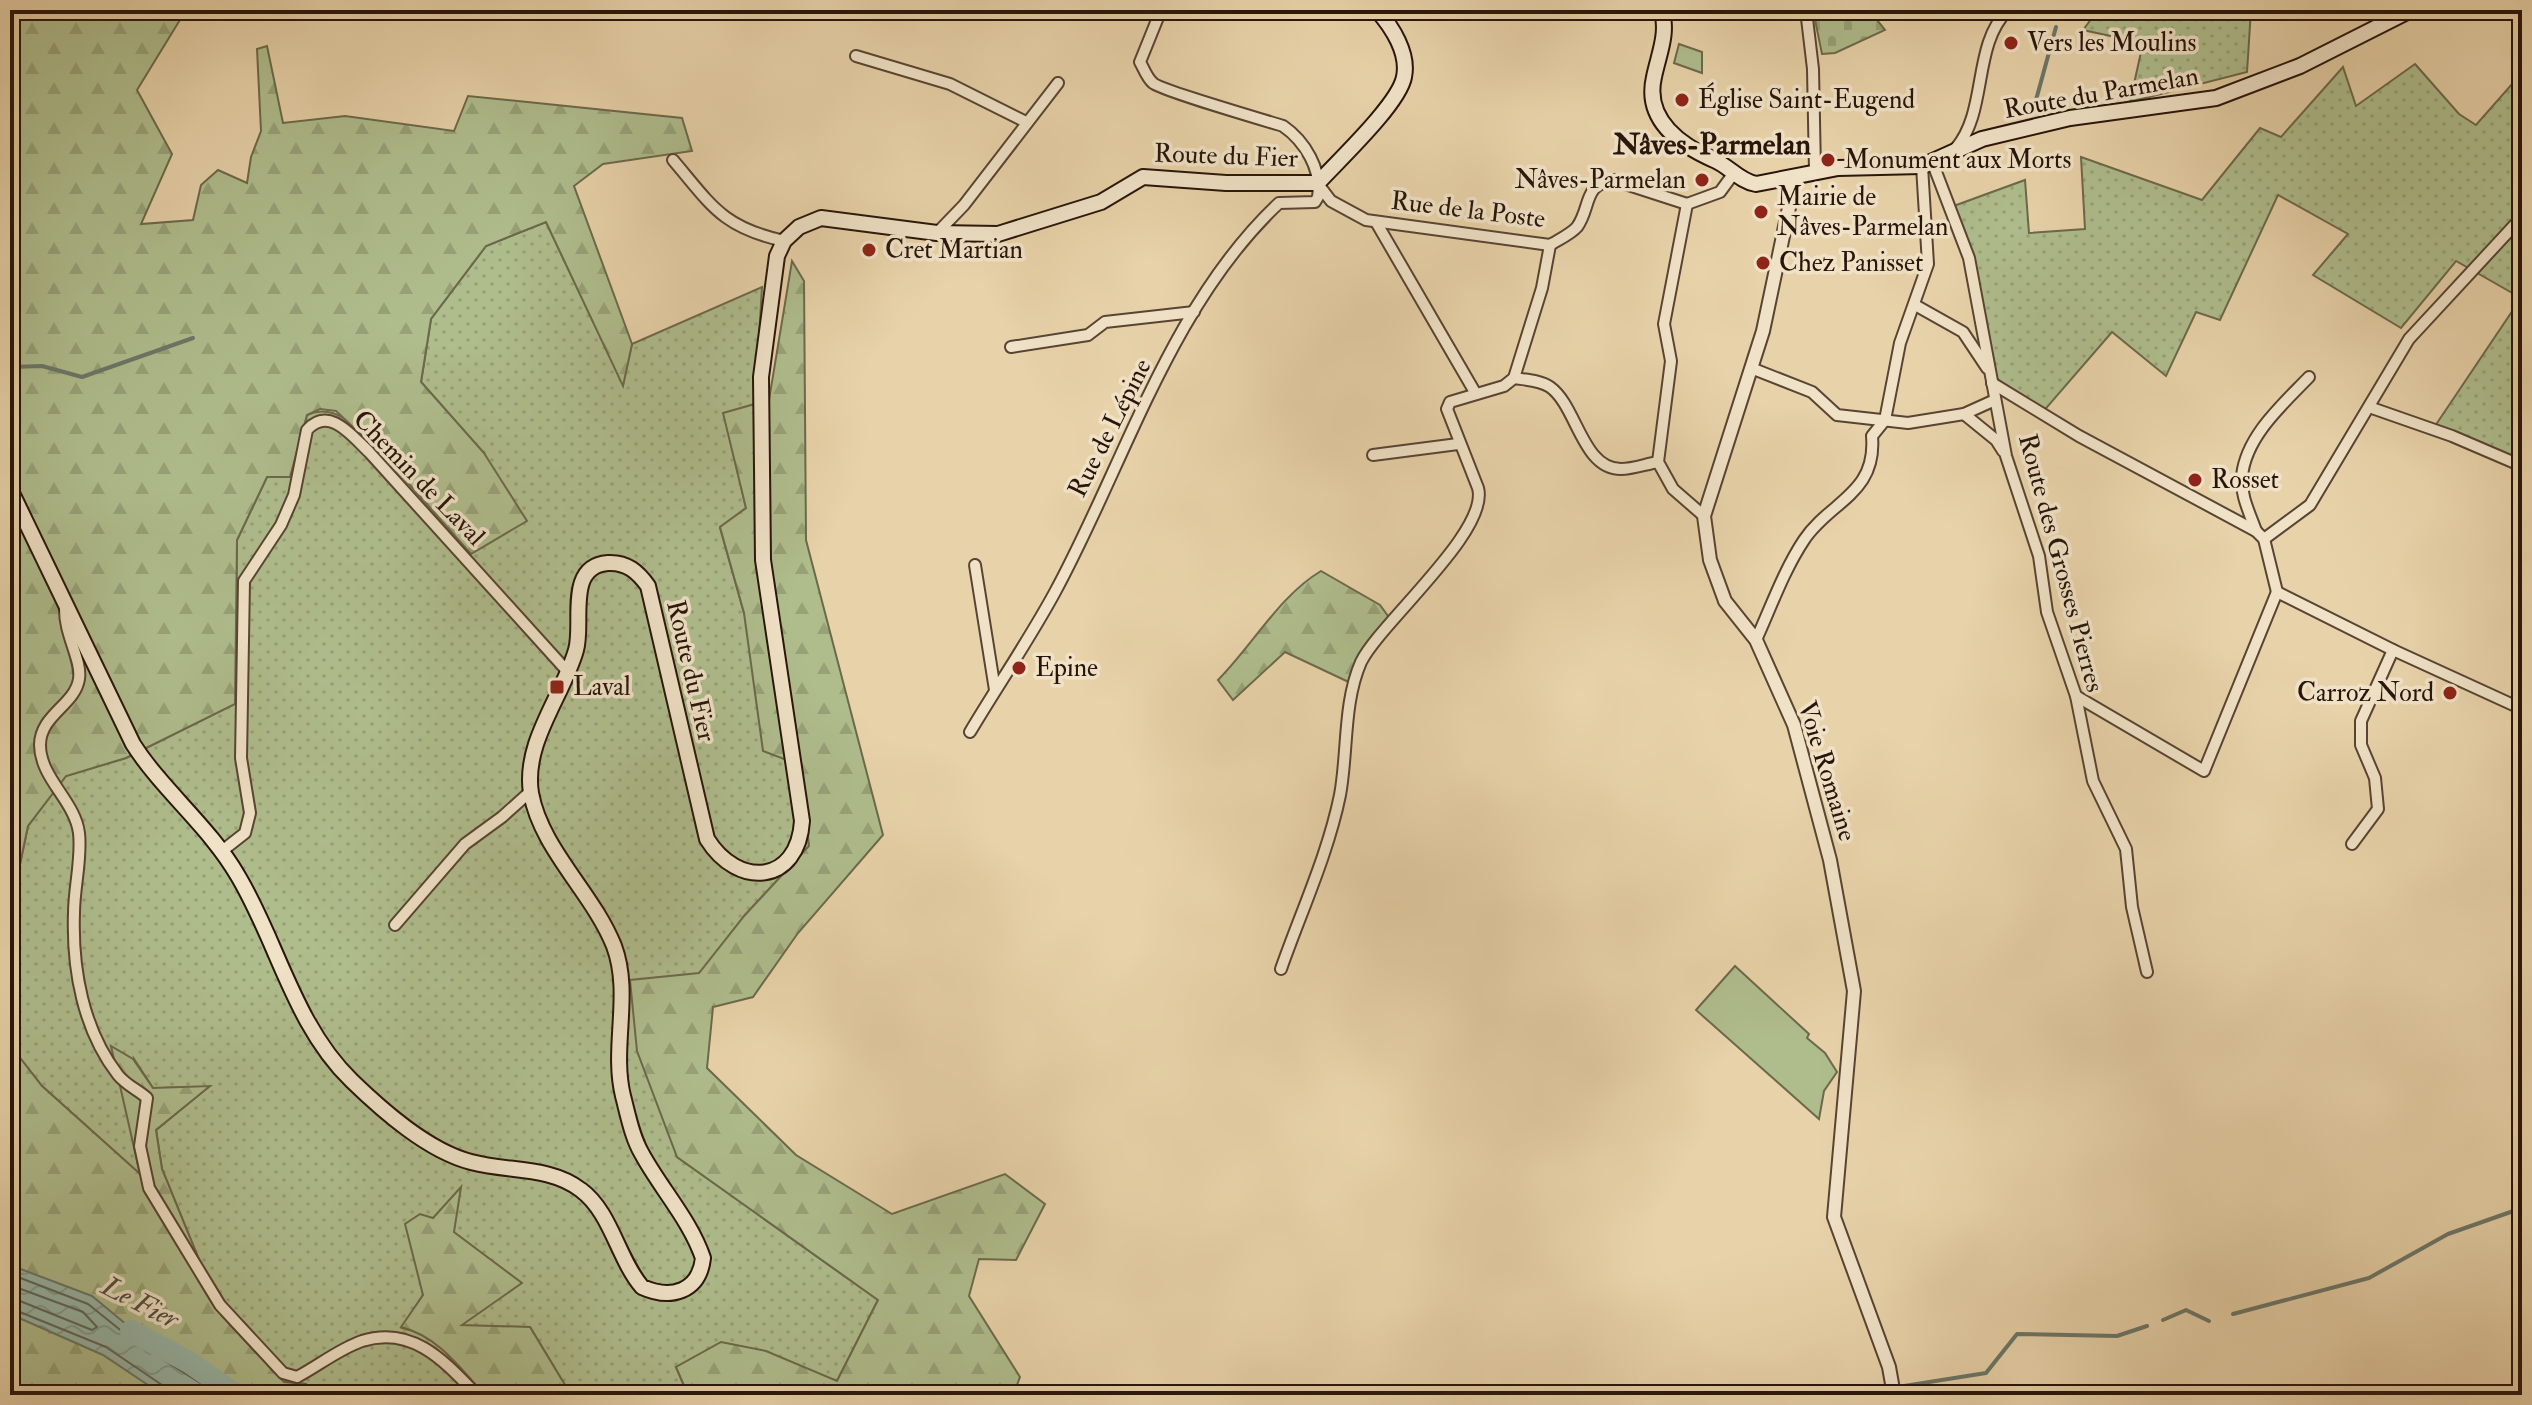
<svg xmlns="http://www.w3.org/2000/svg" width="2532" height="1405" font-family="'IM FELL Double Pica',serif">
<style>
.grass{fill:url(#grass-dots);stroke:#6c694c;stroke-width:2}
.forest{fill:url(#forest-firs);stroke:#6c694c;stroke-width:2}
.cemetery{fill:url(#cemetery-stones);stroke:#6c694c;stroke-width:2}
.park{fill:#afbd8d;stroke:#6c694c;stroke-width:2}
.water{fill:url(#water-waves);stroke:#6b7769;stroke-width:2}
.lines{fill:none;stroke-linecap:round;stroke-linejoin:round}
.shore{stroke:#60665a;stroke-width:2}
.stream{stroke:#6b7769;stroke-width:4}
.river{stroke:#97b8a9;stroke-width:22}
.minor-casing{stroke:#584432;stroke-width:14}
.tertiary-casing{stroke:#584432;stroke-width:16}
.secondary-casing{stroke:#28150a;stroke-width:18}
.minor{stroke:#f0e2c7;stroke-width:10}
.tertiary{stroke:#f0e2c7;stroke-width:12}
.secondary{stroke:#f0e2c7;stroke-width:14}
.poi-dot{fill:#8f2418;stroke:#f0e2c7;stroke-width:3}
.labels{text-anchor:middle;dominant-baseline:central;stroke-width:7;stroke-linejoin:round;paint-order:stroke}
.poi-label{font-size:26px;fill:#28150a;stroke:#f0e2c7;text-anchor:start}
.street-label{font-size:26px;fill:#28150a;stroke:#f0e2c7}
.water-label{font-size:28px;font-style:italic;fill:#4f4e42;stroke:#f0e2c7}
.quarter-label{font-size:30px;font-weight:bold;fill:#28150a;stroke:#f0e2c7}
</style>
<defs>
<pattern id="grass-dots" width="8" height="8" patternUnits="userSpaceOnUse" patternTransform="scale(2)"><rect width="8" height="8" fill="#afbd8d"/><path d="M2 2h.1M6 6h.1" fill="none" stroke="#97a278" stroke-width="1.8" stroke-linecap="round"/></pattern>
<pattern id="forest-firs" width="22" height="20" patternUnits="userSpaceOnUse" patternTransform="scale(2)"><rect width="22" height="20" fill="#afbd8d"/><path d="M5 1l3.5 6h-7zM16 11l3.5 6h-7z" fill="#97a278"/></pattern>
<pattern id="cemetery-stones" width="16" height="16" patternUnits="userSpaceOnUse" patternTransform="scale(2)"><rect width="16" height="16" fill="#afbd8d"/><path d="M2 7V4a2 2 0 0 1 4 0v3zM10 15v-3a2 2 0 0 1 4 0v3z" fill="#97a278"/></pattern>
<pattern id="water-waves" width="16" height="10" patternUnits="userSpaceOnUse" patternTransform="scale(2)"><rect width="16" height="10" fill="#97b8a9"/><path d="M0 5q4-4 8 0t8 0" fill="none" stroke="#829d90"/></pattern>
</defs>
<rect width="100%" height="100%" fill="#e8d2a9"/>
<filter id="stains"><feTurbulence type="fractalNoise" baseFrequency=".0025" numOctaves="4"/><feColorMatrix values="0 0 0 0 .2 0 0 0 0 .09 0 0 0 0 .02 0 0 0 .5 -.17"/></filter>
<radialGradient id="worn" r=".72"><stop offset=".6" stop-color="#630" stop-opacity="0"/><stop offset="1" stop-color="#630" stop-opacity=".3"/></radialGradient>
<g class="grass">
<polygon points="2098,10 2251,10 2247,72 2130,102 2143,43 2083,30"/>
<polygon points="2415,64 2459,114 2476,125 2512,84 2522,91 2522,467 2433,429 2521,298 2456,261 2401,328 2313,275 2348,234 2278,195 2220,320 2196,312 2166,376 2112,332 2042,413 1996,378 1951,207 2025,180 2029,233 2085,229 2081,157 2202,200 2260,128 2281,137 2343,67 2356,106"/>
<path d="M 546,222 L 623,385 L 632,344 L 762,287 L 755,404 L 724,414 L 746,508 L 720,528 L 744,613 L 800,765 L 809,846 L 745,915 L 699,974 L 630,981 L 677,1157 L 878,1300 L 837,1381 L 813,1372 L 676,1367 L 688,1395 L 571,1395 L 530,1327 L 461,1326 L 453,1232 L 460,1189 L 418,1268 L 423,1295 L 402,1328 C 439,1336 460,1368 485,1395 L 316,1395 L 306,1384 L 284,1382 L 222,1316 L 162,1169 L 156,1130 L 208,1087 L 153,1088 L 134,1059 L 141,1175 L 42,1086 L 10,1045 L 10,912 L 28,826 L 66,776 L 126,758 L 235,704 L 237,540 L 267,477 L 290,476 L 307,415 C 340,400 363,436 386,458 L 484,453 L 421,382 L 431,319 L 486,246 Z"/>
</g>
<g class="forest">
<polygon points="10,10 186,10 137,90 172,154 141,224 193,220 201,185 218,170 247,183 251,157 261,131 257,49 267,46 283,123 345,116 454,131 468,96 682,118 692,151 603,164 574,186 632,344 623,386 546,222 486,246 431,319 421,382 484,453 527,521 471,554 386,458 336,411 320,409 307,415 290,477 267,477 237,540 235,704 126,758 66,776 28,826 10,912"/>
<polygon points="792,261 804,281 806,540 883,835 798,933 753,997 713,1007 707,1068 796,1155 892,1214 1005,1174 1045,1204 1016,1260 979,1259 969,1296 1020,1377 1013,1395 688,1395 676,1367 721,1342 766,1351 837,1381 878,1300 677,1157 637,1051 630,980 699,973 745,915 809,846 800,765 763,751 744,613 720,527 746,508 723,413 769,400"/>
<path d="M 1321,571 L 1380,605 L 1393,623 L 1362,661 L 1355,685 L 1285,652 L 1233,700 L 1218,680 C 1253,645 1279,596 1321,571 Z"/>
<polygon points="10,1045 42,1086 140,1174 111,1046 133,1059 153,1088 210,1086 156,1130 162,1169 222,1316 284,1382 306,1384 316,1395 26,1395 10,1381"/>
<path d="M 461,1187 L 454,1232 L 522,1283 L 462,1325 L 530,1327 L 571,1395 L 485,1395 C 460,1368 438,1336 401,1327 L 423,1295 L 405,1224 L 420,1214 L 433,1218 Z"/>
</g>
<polygon class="cemetery" points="1813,10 1869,10 1885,30 1835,53 1822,54"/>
<g class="park">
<polygon points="1679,44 1702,52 1702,73 1674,63"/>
<polygon points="1735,966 1809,1034 1807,1038 1825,1053 1837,1072 1824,1091 1819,1119 1696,1010"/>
</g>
<polygon class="water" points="10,1265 92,1296 139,1335 233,1395 163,1395 103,1355 10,1314"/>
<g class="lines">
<g class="shore">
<polyline points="10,1274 88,1304 134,1341 219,1395"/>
<polyline points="10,1285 83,1312 97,1327 92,1330 10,1297"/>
<polyline points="10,1308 106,1347 162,1385 166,1395"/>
</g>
<g class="stream">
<polyline points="2033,111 2056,27"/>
<polyline points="10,367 42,366 82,377 193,338"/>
<polyline points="2233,1314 2369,1278 2448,1234 2522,1208"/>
<polyline points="2163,1320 2186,1310 2209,1321"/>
<polyline points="1904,1386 1986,1373 2017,1334 2117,1336 2147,1326"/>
<polyline points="1853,1395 1882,1390"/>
</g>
<polyline class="river" points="131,1331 189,1362 236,1395"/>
<defs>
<g id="minor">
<polyline points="1806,10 1813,69 1815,171"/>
<polyline points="856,56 950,84 1026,122"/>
<path d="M 1956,148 C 1988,111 1972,45 2008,10"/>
<path d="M 673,160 C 712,206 722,227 784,241"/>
<polyline points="1933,164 1969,258 2006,456 2039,556 2047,612 2076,696 2093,781 2126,849 2132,907 2147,972"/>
<path d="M 1318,184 L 1331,201 L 1366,220 L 1550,245 C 1558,240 1571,234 1577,227 C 1591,208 1583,184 1613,180 L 1687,204"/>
<polyline points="1687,204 1664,324 1671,361 1658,462 1673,489 1704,516"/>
<polyline points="1687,204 1720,192 1734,173"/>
<polyline points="1376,222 1476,394"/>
<polyline points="937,233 964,205 1058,83"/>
<polyline points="1915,305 1963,332 1987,368"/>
<polyline points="1011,347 1088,335 1105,322 1194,312"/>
<polyline points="1751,368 1812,392 1837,415 1908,423 1964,414 1995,400"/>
<path d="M 1514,378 C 1526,380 1540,380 1550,387 C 1577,406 1582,469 1621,469 C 1633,469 1646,464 1658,462"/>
<polyline points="1992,383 2079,436 2256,531 2264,539 2277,592"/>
<polyline points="2369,407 2452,436 2522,466"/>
<polyline points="1964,414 1996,440 2003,451"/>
<polyline points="1373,455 1458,444"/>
<path d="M 2256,531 C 2250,514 2240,494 2242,476 C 2246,436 2283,404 2309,377"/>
<polyline points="2264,539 2310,505 2409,339 2522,217"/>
<polyline points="975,565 995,690"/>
<polyline points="2277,592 2393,650 2522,709"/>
<path d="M 65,608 C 64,634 82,660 79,679 C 75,705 40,715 40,745 C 40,778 75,801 79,833 C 82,859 74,887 74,913 C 72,969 83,1030 118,1075 C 126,1085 138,1090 147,1098 L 140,1146 L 149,1188 L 220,1305 L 283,1373 L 297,1377 C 318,1366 339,1349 362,1341 C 413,1325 445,1362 477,1395"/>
<path d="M 1756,640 C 1771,607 1784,570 1804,540 C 1830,501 1877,494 1872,436 L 1885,420 L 1900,343 L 1928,264 L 1922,166"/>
<polyline points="2076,696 2204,771 2277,592"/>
<path d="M 970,732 C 998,685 1029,640 1055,592 C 1125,463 1170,305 1279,203 L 1315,202 L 1318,197 C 1322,170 1305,141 1283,126 C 1264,120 1160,90 1153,83 C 1147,78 1144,69 1140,62 L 1161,10"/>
<polyline points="2352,844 2378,809 2375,778 2361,745 2361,721 2393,650"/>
<path d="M 222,851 L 245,833 L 250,813 L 241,758 L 244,581 L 281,525 L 294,495 L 307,430 C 329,405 352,436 369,452 L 568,672"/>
<polyline points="395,925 465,844 502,817 531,791"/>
<path d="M 1281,969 C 1301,912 1328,854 1340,795 C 1348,752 1343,703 1361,662 C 1380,623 1490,531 1478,488 L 1447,409 L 1450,402 L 1504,386 L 1514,378 L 1542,288 L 1550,245"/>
</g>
<polyline id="tertiary" points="1788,179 1791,198 1763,331 1704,516 1710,560 1725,601 1756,640 1794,725 1830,860 1854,991 1834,1217 1889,1367 1894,1395"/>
<g id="secondary">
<path d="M 1662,10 C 1668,35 1659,53 1654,77 C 1644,120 1680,145 1714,160 C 1729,166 1739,181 1756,184 L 1838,168 L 1922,166 L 1982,139 L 2070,118 L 2216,98 L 2300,66 L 2411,10"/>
<path d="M 10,489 L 133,744 C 163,791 209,826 238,876 C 278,943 294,1025 352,1081 C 383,1111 428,1151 471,1162 C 508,1172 550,1166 581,1190 C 611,1212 618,1259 642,1287 C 671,1300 699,1292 703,1258 C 690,1220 661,1189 642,1154 C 632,1137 628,1115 623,1096 C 611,1047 632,994 614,946 C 593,893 541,849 531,793 C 523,742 563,696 576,650 C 584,624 565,566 608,563 C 627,562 638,572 648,586 L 707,839 C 738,889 798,884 802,821 L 763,560 L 761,377 L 777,256 L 784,241 L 799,227 L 821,218 L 937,233 L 998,234 L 1101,202 L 1143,177 L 1226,183 L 1318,183 C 1338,161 1399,104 1404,77 C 1409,53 1392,27 1377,10"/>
</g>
</defs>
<use href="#minor" class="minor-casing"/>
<use href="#tertiary" class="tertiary-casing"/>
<use href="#secondary" class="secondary-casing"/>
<use href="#minor" class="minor"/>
<use href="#tertiary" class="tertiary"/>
<use href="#secondary" class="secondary"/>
</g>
<g class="poi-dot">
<circle cx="2011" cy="43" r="8"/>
<circle cx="1682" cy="100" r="8"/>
<circle cx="1828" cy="160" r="8"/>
<circle cx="1702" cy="180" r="8"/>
<circle cx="1761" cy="212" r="8"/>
<circle cx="869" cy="250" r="8"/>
<circle cx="1763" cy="263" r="8"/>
<circle cx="2195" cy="480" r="8"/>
<circle cx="1019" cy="668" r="8"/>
<rect x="549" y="679" width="16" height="16" rx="4"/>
<circle cx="2450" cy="693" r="8"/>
</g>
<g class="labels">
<g class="poi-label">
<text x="2027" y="43">Vers les Moulins</text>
<text x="1698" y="100">Église Saint-Eugend</text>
<text x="1844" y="160">Monument aux Morts</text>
<text x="1686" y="180" text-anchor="end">Nâves-Parmelan</text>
<text x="1777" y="197">Mairie de<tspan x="1777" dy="30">Nâves-Parmelan</tspan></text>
<text x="885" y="250">Cret Martian</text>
<text x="1779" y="263">Chez Panisset</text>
<text x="2211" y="480">Rosset</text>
<text x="1035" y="668">Epine</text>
<text x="573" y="687">Laval</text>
<text x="2434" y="693" text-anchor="end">Carroz Nord</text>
</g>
<g class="street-label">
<text transform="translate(2101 93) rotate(-10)">Route du Parmelan</text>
<text transform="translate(1226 156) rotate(2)">Route du Fier</text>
<text transform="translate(1468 210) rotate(7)">Rue de la Poste</text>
<text transform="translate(1110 428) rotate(-63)">Rue de Lépine</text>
<text transform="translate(419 478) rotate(46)">Chemin de Laval</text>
<text transform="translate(2061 563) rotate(75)">Route des Grosses Pierres</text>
<text transform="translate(691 671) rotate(77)">Route du Fier</text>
<text transform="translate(1827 771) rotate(73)">Voie Romaine</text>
</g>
<g class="water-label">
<text transform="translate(140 1303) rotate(27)">Le Fier</text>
</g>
<g class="quarter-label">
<text x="1712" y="144">Nâves-Parmelan</text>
</g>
</g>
<rect width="2532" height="1405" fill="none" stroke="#e8d2a9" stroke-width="40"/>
<rect x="12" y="12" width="2508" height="1381" fill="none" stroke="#28150a" stroke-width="4"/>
<rect x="20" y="20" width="2492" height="1365" fill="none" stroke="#28150a" stroke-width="2"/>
<rect width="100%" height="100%" filter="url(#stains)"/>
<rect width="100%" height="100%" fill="url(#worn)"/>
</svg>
